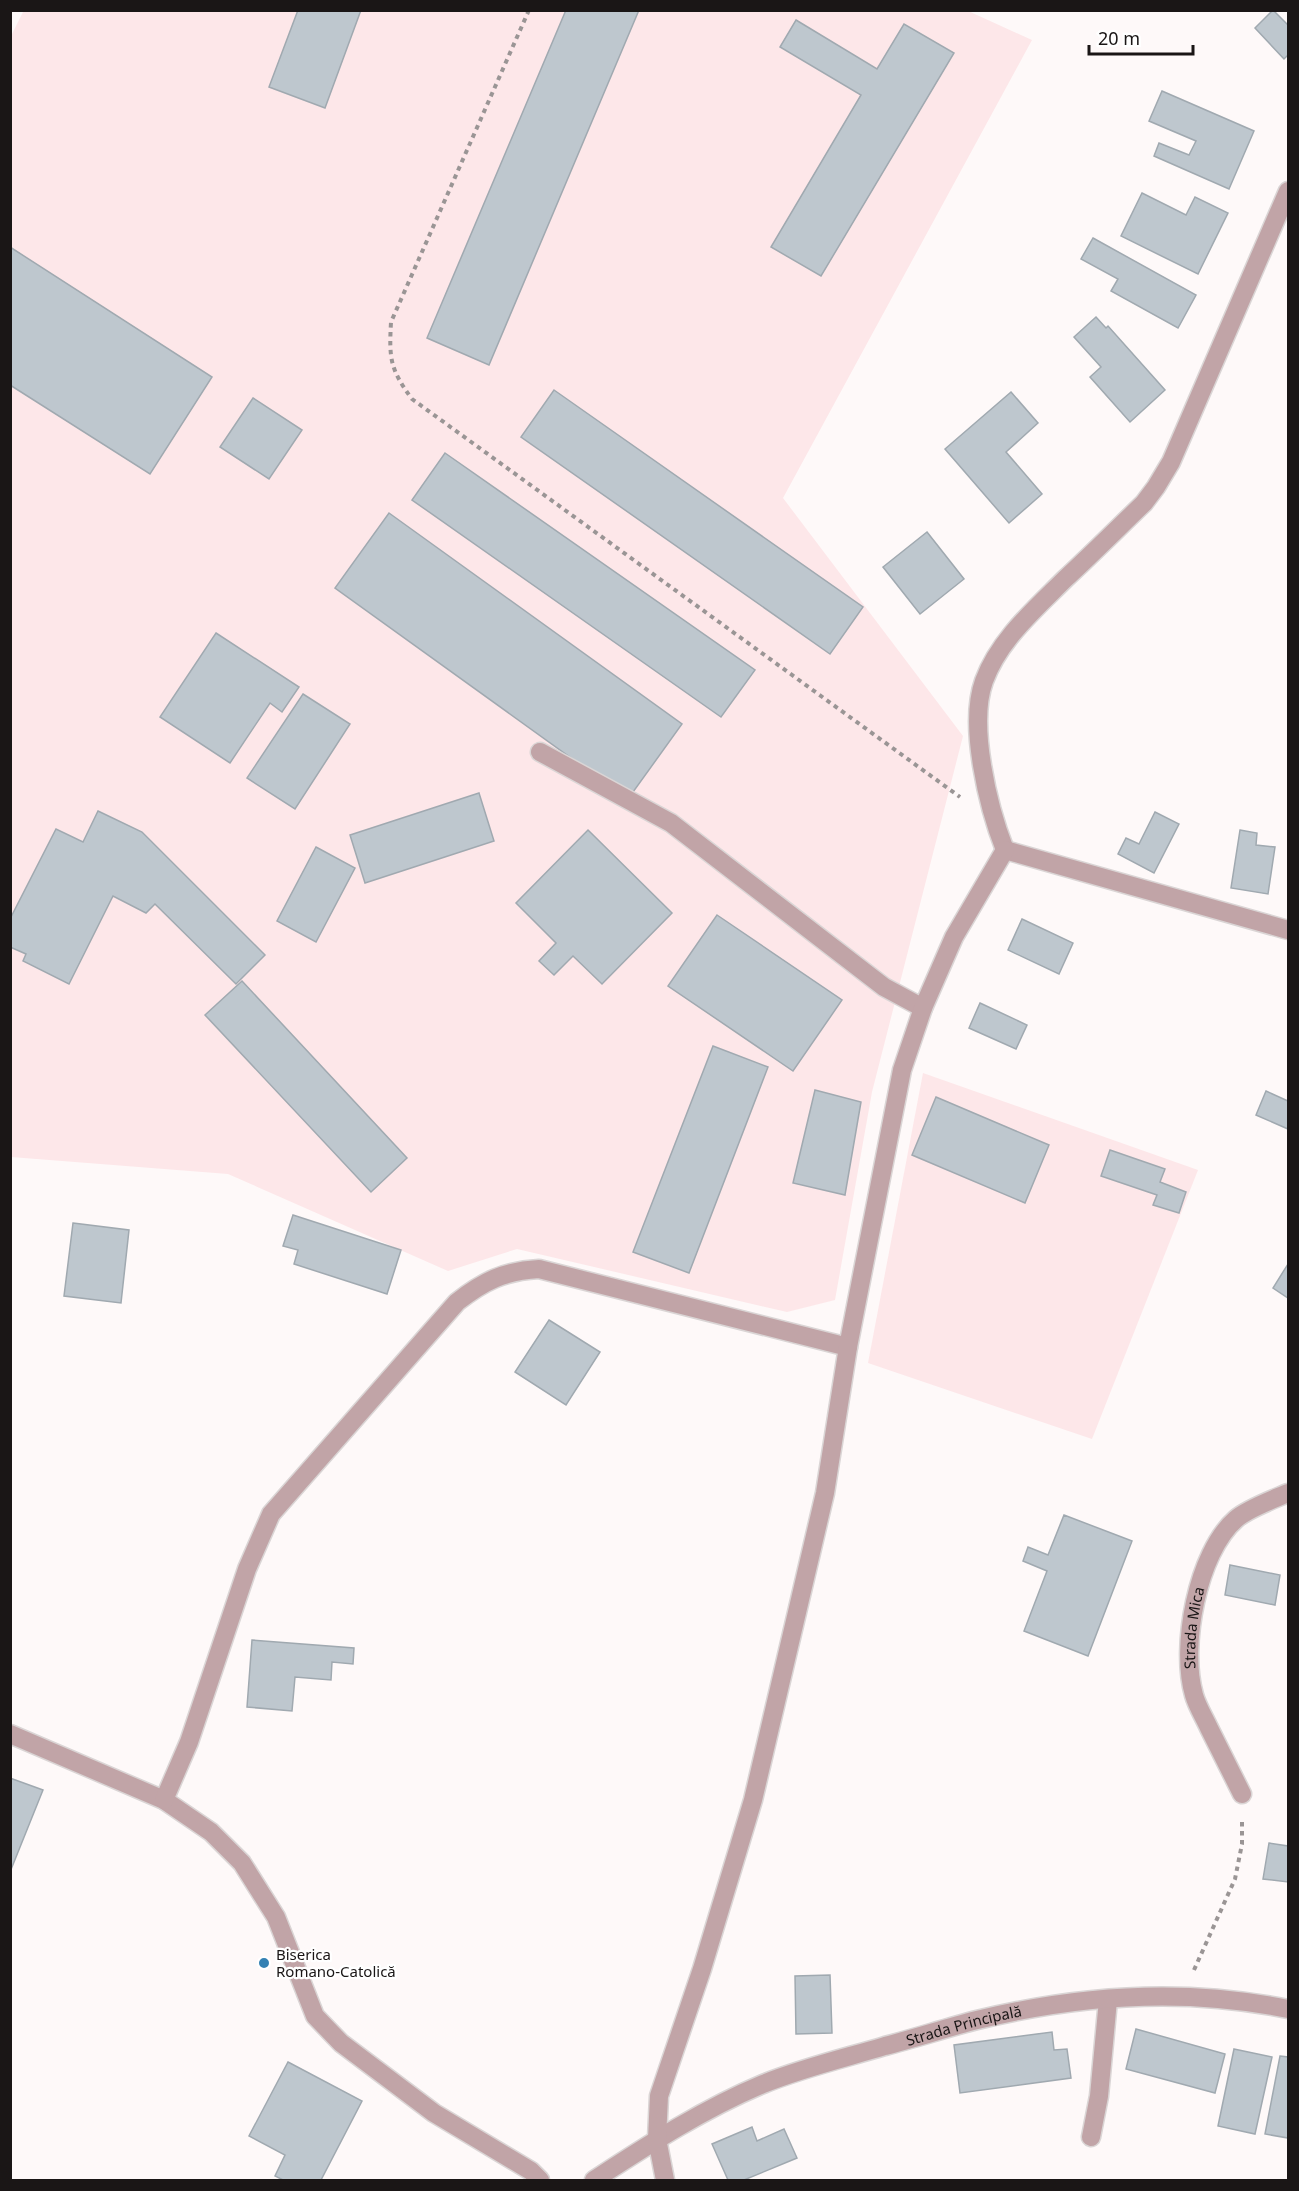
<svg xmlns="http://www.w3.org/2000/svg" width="1299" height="2191" font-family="'Noto Sans',sans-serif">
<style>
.built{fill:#fde7e9}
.building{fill:#bec7ce;stroke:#a0a9b0;stroke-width:1.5}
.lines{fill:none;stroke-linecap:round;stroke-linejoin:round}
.service-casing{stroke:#dad5d5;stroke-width:21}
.minor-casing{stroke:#dad5d5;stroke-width:21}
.path{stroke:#9a9595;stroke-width:4;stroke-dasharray:4.5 4.5;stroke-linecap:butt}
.service{stroke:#c1a4a7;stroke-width:18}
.minor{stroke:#c1a4a7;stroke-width:18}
.poi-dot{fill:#3481b3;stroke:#fff;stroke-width:2}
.labels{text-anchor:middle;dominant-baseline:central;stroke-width:4.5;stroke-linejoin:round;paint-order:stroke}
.street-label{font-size:15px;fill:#1a1616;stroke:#fff}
.poi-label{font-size:15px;fill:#1a1616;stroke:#fff;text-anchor:start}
</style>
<rect width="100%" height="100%" fill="#fef9f9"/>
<g class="built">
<polygon points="24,10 966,10 1032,40 783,498 963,736 872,1092 835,1300 787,1312 517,1249 448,1271 228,1174 11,1157 10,38"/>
<polygon points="923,1073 1198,1170 1092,1439 868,1363"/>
</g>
<g class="building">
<polygon points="298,10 361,10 325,108 269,87"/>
<polygon points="566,10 639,10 489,365 427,338"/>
<polygon points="1273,10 1288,25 1288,55 1284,59 1255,28"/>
<polygon points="796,20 877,69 904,24 954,53 821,276 771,247 861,95 780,47"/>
<polygon points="1162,91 1254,131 1229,189 1154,156 1159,143 1189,155 1196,141 1149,121"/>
<polygon points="1142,193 1186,215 1195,197 1228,213 1198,274 1121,236"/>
<polygon points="1093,238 1196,295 1178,328 1111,291 1118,279 1081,259"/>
<polygon points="10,247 212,377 150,474 10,385"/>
<polygon points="1096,317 1106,328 1108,326 1165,390 1130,422 1090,377 1101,367 1074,337"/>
<polygon points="554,390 863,607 830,654 521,437"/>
<polygon points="1011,392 1038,423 1006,452 1042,494 1009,523 945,449"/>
<polygon points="253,398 302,430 269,479 220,447"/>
<polygon points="445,453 755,670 721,717 412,500"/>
<polygon points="389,513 682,724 628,799 335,588"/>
<polygon points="927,532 964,579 920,614 883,567"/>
<polygon points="216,633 299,687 282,712 270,703 230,763 160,717"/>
<polygon points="303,694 350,724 295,809 247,778"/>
<polygon points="479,793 494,841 365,883 350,835"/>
<polygon points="98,811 142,832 265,955 236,984 155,904 146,913 113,896 69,984 23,961 26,954 10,947 10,919 56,829 83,842"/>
<polygon points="1155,812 1179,824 1154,873 1118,854 1126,838 1139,844"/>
<polygon points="588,830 672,913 602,984 573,956 554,975 539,961 556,943 516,903"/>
<polygon points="1240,830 1257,833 1256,845 1275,847 1268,894 1231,888"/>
<polygon points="316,847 355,868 316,942 277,921"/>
<polygon points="717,915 842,1000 793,1071 668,986"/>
<polygon points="1022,919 1073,943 1059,974 1008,950"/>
<polygon points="242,981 407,1158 371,1192 205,1015"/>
<polygon points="980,1003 1027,1025 1016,1049 969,1028"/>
<polygon points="713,1046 768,1067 689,1273 633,1252"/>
<polygon points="815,1090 861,1102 845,1195 793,1183"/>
<polygon points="1266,1091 1288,1101 1288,1129 1256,1115"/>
<polygon points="936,1097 1049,1145 1025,1203 912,1155"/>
<polygon points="1110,1150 1165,1169 1160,1182 1186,1192 1179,1213 1153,1205 1157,1195 1101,1176"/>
<polygon points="293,1215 401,1250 387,1294 294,1264 298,1250 283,1246"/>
<polygon points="73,1223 129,1230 121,1303 64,1296"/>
<polygon points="1288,1264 1288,1298 1273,1288"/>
<polygon points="549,1320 600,1352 566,1405 515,1372"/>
<polygon points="1064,1515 1132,1541 1088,1656 1024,1631 1047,1571 1023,1561 1028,1547 1048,1555"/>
<polygon points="1230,1565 1280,1575 1275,1605 1225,1595"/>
<polygon points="252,1640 354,1648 353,1664 332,1662 331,1680 295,1677 292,1711 247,1707"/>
<polygon points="10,1778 43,1790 10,1872"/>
<polygon points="1269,1843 1288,1846 1288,1882 1263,1879"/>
<polygon points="830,1975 832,2033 796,2034 795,1976"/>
<polygon points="1136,2029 1225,2054 1215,2093 1126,2069"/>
<polygon points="1052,2032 1054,2050 1067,2049 1071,2078 960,2093 954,2045"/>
<polygon points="1234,2049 1272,2057 1255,2134 1218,2126"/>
<polygon points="1280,2056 1288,2057 1288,2138 1265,2134"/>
<polygon points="288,2062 362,2101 321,2180 283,2180 275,2176 285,2155 249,2136"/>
<polygon points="752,2127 757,2141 784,2129 797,2158 744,2180 728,2180 712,2144"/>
</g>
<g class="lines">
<defs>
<g id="service">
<polyline points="540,752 671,823 884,987 923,1008"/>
<polyline points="1091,2137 1099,2096 1108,2000"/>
</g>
<g id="minor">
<path d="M 1005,850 C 988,807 968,725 984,681 C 999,640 1035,609 1065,579 C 1092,554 1118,528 1144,503 L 1156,487 L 1171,462 L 1288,191"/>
<polyline points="1005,850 1288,930"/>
<polyline points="10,1734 164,1800 211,1832 242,1863 276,1917 315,2016 341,2043 434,2113 531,2171 540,2180"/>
<path id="s1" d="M 1242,1794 C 1231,1772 1220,1750 1209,1728 C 1204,1717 1197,1706 1194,1695 C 1180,1647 1197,1553 1236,1519 C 1247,1509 1274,1499 1288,1493"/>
<path d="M 164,1800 L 189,1742 L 247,1569 L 271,1514 L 457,1302 C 484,1281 504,1271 539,1269 L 848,1347"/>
<path id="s2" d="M 594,2180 C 648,2145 703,2109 763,2084 C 802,2068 845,2058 885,2046 C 916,2038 946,2028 977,2020 C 1079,1995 1186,1988 1288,2009"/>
<polyline points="665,2180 657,2139 659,2096 702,1969 753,1800 825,1493 848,1347 902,1070 923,1008 954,937 1005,850"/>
</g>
</defs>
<use href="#service" class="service-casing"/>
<use href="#minor" class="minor-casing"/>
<g class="path">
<path d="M 529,10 L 391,322 C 389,359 390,369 412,399 L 960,797"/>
<polyline points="1194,1970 1235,1879 1242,1844 1242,1819"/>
</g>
<use href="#service" class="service"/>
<use href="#minor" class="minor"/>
</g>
<circle class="poi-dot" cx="264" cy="1963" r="6"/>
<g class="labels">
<g class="street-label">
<text stroke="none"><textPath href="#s1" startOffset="178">Strada Mica</textPath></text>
<text stroke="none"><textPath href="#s2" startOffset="404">Strada Principală</textPath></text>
</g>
<g class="poi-label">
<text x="276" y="1954">Biserica<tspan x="276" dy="17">Romano-Catolică</tspan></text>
</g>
</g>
<rect width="1299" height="2191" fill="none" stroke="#1a1616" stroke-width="24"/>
<path d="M1089 45v9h104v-9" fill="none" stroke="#1a1616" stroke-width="3"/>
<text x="1098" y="45" font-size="18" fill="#1a1616" stroke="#ffffff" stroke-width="4.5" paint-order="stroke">20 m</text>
</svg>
